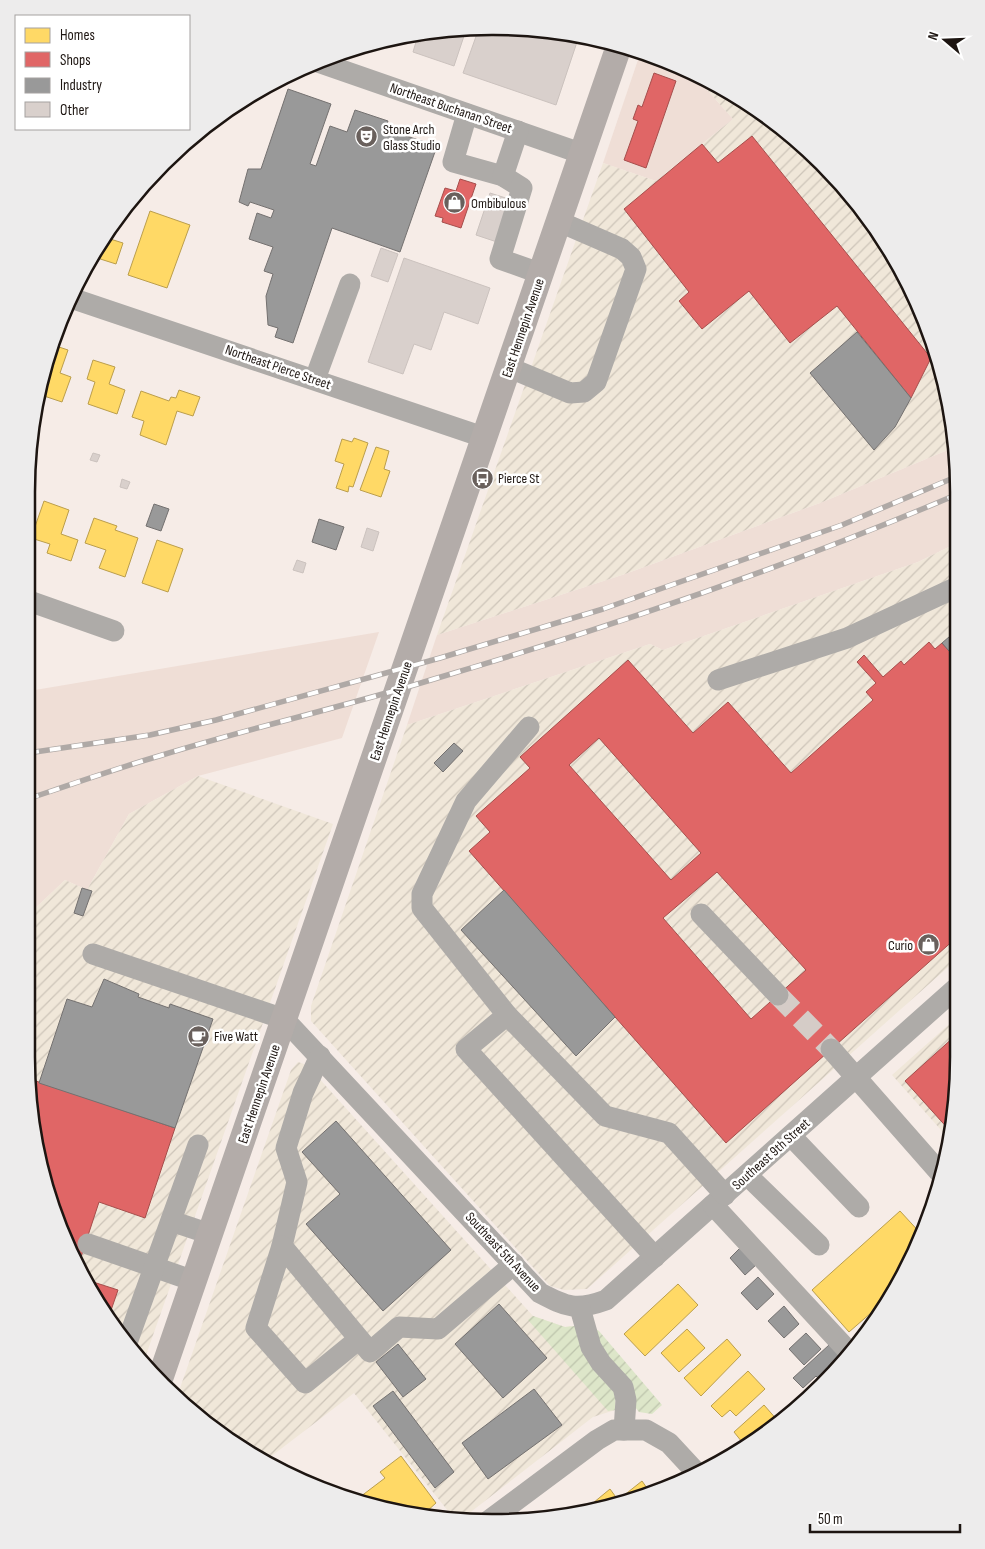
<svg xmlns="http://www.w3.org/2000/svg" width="985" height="1549" font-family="'Sofia Sans Condensed',sans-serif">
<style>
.built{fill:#efded6}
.industrial{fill:url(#industrial-furrows)}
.garden{fill:url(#garden-furrows)}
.homes{fill:#ffd966;stroke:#bb9e4c}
.shops{fill:#e06666;stroke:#a64e4c;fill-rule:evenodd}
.industry{fill:#999;stroke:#747170}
.building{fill:#d9d0cc;stroke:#cbc2be}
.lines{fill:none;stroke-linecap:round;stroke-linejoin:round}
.minor-tunnel{stroke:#d5ccc7;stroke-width:21;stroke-dasharray:21 11;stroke-linecap:butt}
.minor{stroke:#aeaba8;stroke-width:21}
.major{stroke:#b3aca9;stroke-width:26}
.rail-casing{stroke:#afa9a6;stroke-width:5.5}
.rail{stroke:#fff;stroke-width:4;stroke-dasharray:11;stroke-linecap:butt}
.labels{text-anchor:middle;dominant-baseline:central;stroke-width:5;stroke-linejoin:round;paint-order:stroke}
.street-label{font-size:14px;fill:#1d1511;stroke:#fff}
.poi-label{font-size:14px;fill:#1d1511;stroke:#fff;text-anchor:start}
.rim{fill:none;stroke:#1d1511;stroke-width:2.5}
</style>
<defs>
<pattern id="industrial-furrows" width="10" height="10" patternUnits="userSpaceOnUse" patternTransform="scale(1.25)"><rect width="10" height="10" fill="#f0e7d9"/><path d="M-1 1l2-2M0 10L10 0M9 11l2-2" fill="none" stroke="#cdc5b9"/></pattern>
<pattern id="garden-furrows" width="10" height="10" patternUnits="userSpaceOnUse" patternTransform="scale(1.25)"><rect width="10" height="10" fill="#dde6c9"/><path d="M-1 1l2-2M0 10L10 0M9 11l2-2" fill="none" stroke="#bdc4ac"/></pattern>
</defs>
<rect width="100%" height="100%" fill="#f6ece7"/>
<g class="built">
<polygon points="641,51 693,74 733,119 656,181 603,163"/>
<polygon points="955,447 958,462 957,543 918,562 663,650 650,644 407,725 437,635 625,574 820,503"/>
<polygon points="379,632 342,738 198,776 129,814 87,890 65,880 27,916 29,691"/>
</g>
<g class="industrial">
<polygon points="693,74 725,89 800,142 862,208 911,286 943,372 955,447 820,503 625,574 437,635 603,163 656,181 733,119"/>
<polygon points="957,543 956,960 587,1289 564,1290 550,1286 311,1021 311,1006 407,725 650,644 663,650 918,562"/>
<polygon points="198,776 333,824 145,1358 105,1316 51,1206 26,1056 27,916 65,880 87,890 129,814"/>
<polygon points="955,1019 955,1117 949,1139 892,1075"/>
<polygon points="298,1062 307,1065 533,1316 565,1327 571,1326 615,1410 593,1417 463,1518 452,1516 354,1393 269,1458 209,1427 178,1394 291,1070"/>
</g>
<g class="garden">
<polygon points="533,1316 565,1327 575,1326 616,1390 615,1410 608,1411 528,1320"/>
<polygon points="594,1328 599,1331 662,1405 652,1414 639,1412 635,1407 595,1344"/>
</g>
<g class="homes">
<polygon points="150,211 190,225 167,288 128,275"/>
<polygon points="107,238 123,243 116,264 94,257"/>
<polygon points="56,346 68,350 60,373 71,377 62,402 41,395"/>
<polygon points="93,360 115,367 109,384 125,390 117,414 88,404 95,382 87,379"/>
<polygon points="179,390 200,397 193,416 177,411 166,445 140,435 144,421 132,417 141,391 169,401 171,397 176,398"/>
<polygon points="354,438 368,443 353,487 349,486 348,492 336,488 344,464 335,461 342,439 352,442"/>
<polygon points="376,447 389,451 384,469 390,471 381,497 360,490"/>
<polygon points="44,501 69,510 61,534 78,540 71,561 47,553 50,544 31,538"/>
<polygon points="94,518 117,526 115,530 138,538 125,577 99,568 106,550 85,543"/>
<polygon points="157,540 183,549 168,592 142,583"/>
<polygon points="900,1211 923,1236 880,1305 849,1332 812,1290"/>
<polygon points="678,1284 698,1305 645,1356 624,1334"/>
<polygon points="687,1329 705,1348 679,1372 661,1353"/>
<polygon points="727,1339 741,1355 701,1396 684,1378"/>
<polygon points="748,1371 765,1389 736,1416 730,1410 722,1417 711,1406"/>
<polygon points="764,1405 778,1421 746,1447 734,1432"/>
<polygon points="401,1456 436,1503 426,1512 346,1499 352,1494 356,1500 385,1478 380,1472"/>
<polygon points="642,1481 649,1491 613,1507 597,1509 593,1503 610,1489 618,1500"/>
</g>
<g class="shops">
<polygon points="654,73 676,81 646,168 624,160 638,121 633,119 638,105 642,107"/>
<polygon points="752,136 931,358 911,398 837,306 790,343 749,291 702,329 679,301 689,292 624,209 702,144 718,163"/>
<polygon points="460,179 476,184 461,228 442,222 443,218 435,216 445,188 456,191"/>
<path d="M 929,642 L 935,649 L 942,643 L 957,660 L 956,938 L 726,1143 L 469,851 L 490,832 L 476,816 L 530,768 L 520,757 L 628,660 L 693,733 L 728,702 L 791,773 L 873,700 L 866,692 L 876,683 L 857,662 L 864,655 L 883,677 L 901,661 L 904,665 ZM 599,738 L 701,853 L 671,880 L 569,765 ZM 717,872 L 806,970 L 751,1019 L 663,918 Z"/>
<polygon points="955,1036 955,1117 951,1132 905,1081"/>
<polygon points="30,1079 175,1128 145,1218 99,1202 79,1263 51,1206"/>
<polygon points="87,1280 118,1290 108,1319 105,1316"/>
</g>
<g class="industry">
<polygon points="288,89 331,104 310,164 316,166 330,126 347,132 355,110 388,121 385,129 437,146 400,252 332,228 293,343 275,337 278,328 268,325 266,296 273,274 264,271 273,247 249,239 257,213 271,218 274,210 250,202 248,206 239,202 248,169 261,169"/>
<polygon points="857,332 911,398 895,427 874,450 810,373"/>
<polygon points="154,504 169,509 161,531 146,526"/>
<polygon points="319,519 344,527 336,550 312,542"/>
<polygon points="957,630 957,660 942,643"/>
<polygon points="454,743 463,751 443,772 434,763"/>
<polygon points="82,888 92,891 83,916 74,913"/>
<polygon points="504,890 615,1017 576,1056 461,930"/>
<polygon points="104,979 139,994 138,997 169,1008 170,1004 213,1019 175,1128 39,1083 67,999 92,1007"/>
<polygon points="336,1121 451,1250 383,1311 306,1224 340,1194 302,1152"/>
<polygon points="741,1247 757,1264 745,1275 730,1258"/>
<polygon points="758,1277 774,1294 757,1310 741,1293"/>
<polygon points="499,1304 547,1358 503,1398 455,1344"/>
<polygon points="784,1306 799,1324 784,1338 768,1321"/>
<polygon points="806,1333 821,1349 804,1365 789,1349"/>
<polygon points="398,1344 426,1379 403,1397 376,1362"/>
<polygon points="829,1345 844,1361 822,1382 816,1376 803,1388 793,1378"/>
<polygon points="534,1389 562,1425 488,1479 462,1443"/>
<polygon points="393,1391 454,1472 435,1488 373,1406"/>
</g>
<g class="building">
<polygon points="462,27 467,27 454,66 413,52 416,42 420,43 423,34"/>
<polygon points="479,28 553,30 579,36 556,105 463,73"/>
<polygon points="490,193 512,200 497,242 476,235"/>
<polygon points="381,248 398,254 388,282 371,276"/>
<polygon points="404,258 490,288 478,324 444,312 431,350 414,344 403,374 368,362"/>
<polygon points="93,453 100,455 97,462 90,460"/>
<polygon points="122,479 130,482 127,489 120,487"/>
<polygon points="367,528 379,532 373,551 361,547"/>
<polygon points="297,560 306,563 303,573 293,570"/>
</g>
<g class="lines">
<polyline class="minor-tunnel" points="778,995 831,1049"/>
<g class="minor">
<polyline points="318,62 583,154"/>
<polyline points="467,114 453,162 503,176 522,188 500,259 542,274"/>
<polyline points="503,176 518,131"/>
<polyline points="71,298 486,438"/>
<polyline points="510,368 570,393 584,392 596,382 636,269 631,257 622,249 560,222"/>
<polyline points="315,379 350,284"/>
<polyline points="29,601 114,631"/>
<polyline points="718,680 847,638 957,587"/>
<polyline points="701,914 778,995"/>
<path d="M 93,954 L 284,1019 L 540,1293 C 567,1307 576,1311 606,1300 L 955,989"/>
<polyline points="507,1015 422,908 422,894 466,801 529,727"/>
<polyline points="831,1049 940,1173"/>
<polyline points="791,1136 859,1207"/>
<polyline points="747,1175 819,1245"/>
<polyline points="713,1205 850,1353"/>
<polyline points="171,1221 210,1234"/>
<polyline points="88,1244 194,1281"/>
<polyline points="282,1246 297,1182 286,1148 303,1093 320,1056"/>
<polyline points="655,1257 466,1049 507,1015 605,1116 669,1133 725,1195"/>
<polyline points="580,1308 591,1347 601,1363 623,1387 626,1400 624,1430"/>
<polyline points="359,1339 305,1383 256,1328 282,1246 370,1352 399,1327 438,1329 514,1264"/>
<polyline points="128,1340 198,1145"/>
<polyline points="487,1522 597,1440 614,1430 646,1430 669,1443 694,1470"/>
</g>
<polyline class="major" points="161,1376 619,46"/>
<defs>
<g id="rail">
<polyline points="28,753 150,735 216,720 440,658 603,609 842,525 958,476"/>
<path d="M 28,799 C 72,784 115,769 159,756 C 250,728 343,707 434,679 C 611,627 787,567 958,494"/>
</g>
</defs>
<use href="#rail" class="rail-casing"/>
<use href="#rail" class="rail"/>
</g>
<defs>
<symbol id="theatre-disc" viewBox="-11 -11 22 22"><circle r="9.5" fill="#69605c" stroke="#fff"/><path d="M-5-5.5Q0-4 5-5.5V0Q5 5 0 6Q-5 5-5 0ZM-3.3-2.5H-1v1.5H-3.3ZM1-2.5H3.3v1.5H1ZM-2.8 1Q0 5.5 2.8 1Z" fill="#fff"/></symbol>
<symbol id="shop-disc" viewBox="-11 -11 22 22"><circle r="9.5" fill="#69605c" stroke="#fff"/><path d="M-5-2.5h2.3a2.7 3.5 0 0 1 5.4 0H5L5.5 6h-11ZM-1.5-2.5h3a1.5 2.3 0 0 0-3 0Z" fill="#fff"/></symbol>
<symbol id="bus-disc" viewBox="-11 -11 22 22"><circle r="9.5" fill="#69605c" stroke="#fff"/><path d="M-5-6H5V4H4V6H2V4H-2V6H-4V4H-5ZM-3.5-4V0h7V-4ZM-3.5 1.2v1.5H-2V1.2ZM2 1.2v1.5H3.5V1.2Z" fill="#fff"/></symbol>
<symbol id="cafe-disc" viewBox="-11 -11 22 22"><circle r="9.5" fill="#69605c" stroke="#fff"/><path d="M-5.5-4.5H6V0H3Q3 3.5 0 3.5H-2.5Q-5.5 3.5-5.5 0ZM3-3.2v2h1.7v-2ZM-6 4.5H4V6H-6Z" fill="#fff"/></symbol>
</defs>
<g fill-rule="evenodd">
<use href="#theatre-disc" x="354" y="124" width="25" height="25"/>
<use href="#shop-disc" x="442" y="190" width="25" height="25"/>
<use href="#bus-disc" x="470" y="466" width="25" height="25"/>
<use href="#shop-disc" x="916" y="932" width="25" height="25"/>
<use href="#cafe-disc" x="186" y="1024" width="25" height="25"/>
</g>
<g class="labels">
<g class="street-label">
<text transform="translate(451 108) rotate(19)">Northeast Buchanan Street</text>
<text transform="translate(523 328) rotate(-71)">East Hennepin Avenue</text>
<text transform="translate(278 367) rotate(19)">Northeast Pierce Street</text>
<text transform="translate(391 711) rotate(-71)">East Hennepin Avenue</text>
<text transform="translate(259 1094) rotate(-71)">East Hennepin Avenue</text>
<text transform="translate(771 1154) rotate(-42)">Southeast 9th Street</text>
<text transform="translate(503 1252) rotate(47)">Southeast 5th Avenue</text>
</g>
<g class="poi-label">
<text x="383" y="129">Stone Arch<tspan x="383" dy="16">Glass Studio</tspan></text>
<text x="471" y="203">Ombibulous</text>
<text x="498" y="478">Pierce St</text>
<text x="913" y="945" text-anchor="end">Curio</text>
<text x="214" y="1036">Five Watt</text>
</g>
</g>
<path d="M0 0H985V1549H0ZM492 35H493A457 457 0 0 1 950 492V1057A457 457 0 0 1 493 1514H492A457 457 0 0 1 35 1057V492A457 457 0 0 1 492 35Z" fill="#edecec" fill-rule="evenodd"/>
<path class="rim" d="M492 35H493A457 457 0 0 1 950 492V1057A457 457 0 0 1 493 1514H492A457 457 0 0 1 35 1057V492A457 457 0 0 1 492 35Z"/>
<rect x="15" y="15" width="175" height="115" fill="#ffffff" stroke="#a5a1a0"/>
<rect x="25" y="28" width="25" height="15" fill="#ffd966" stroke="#a5a1a0"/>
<text x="60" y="40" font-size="15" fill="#1d1511">Homes</text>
<rect x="25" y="52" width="25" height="15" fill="#e06666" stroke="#a5a1a0"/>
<text x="60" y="65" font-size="15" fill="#1d1511">Shops</text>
<rect x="25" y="78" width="25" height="15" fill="#999999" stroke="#a5a1a0"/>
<text x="60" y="90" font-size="15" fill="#1d1511">Industry</text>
<rect x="25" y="102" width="25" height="15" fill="#d9d0cc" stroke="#a5a1a0"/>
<text x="60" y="115" font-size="15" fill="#1d1511">Other</text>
<g transform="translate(945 40) rotate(289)" stroke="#ffffff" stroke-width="4" paint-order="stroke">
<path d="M0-4L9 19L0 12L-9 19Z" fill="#1d1511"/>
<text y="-8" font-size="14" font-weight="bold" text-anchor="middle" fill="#1d1511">N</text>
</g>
<path d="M810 1524v8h150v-8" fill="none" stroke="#1d1511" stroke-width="2.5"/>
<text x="818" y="1524" font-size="15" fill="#1d1511" stroke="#ffffff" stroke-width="4" paint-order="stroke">50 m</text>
</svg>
